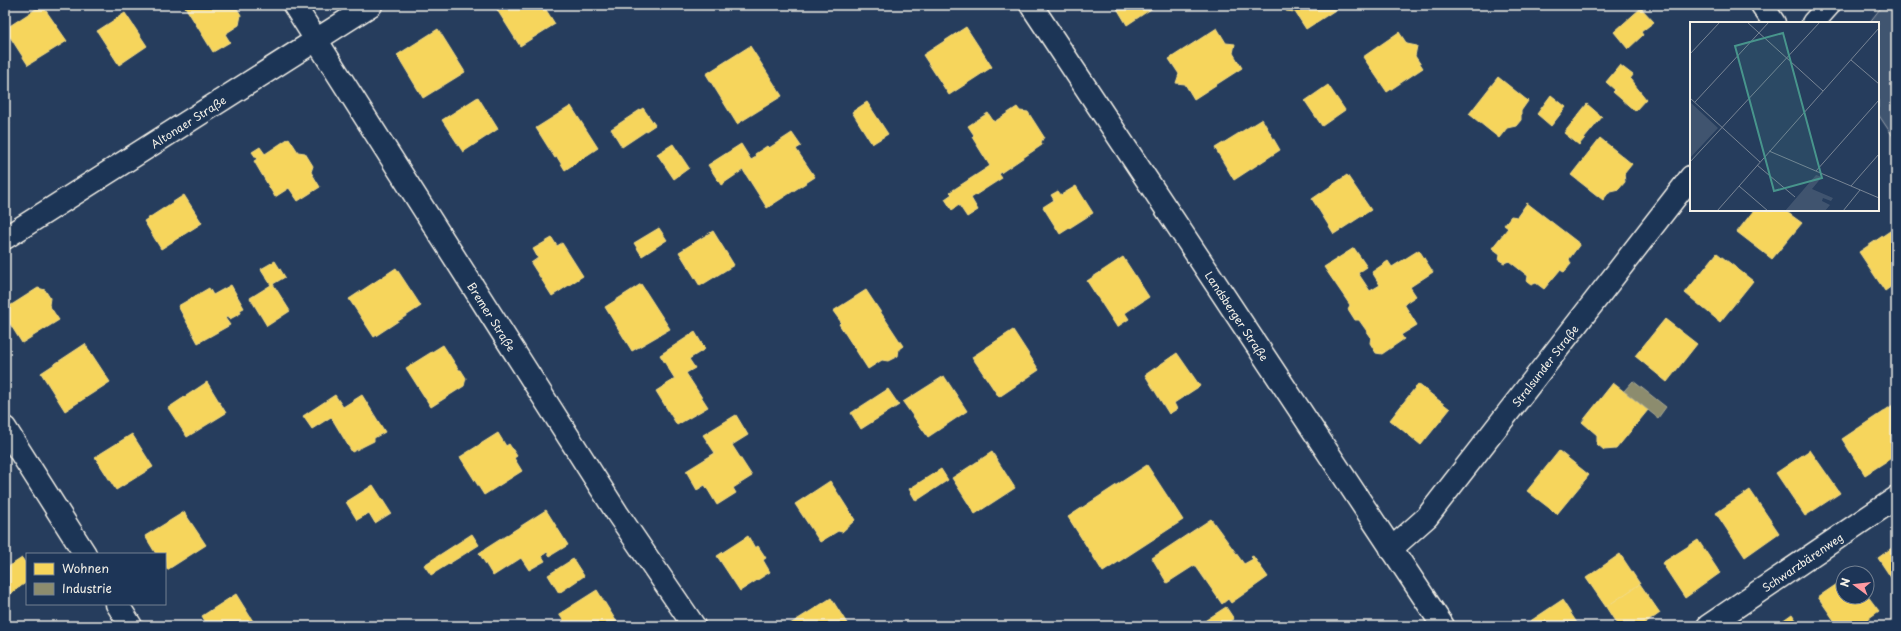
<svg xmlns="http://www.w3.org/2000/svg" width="1901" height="631" font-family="'Playpen Sans',sans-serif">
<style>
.green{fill:#40546f;stroke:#9aa2ac}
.homes{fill:#f6d55c;stroke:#f5dd86}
.industry{fill:#8c8c6e;stroke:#abaa93}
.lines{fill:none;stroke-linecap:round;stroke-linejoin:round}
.minor-casing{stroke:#f4f1e8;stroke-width:25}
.minor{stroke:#1d3557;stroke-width:22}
.labels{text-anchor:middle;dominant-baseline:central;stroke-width:4;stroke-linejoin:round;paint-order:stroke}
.street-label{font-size:11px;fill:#f4f1e8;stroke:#1d3557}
.inset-road{fill:none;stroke:#788595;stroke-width:1}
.view{fill:#48958c;fill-opacity:0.15;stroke:#48958c;stroke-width:2}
.inset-edge{fill:none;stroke:#f4f1e8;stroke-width:2}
</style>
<rect width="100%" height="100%" fill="#263d5d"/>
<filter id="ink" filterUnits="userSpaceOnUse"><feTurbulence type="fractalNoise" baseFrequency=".025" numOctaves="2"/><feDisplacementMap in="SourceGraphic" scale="8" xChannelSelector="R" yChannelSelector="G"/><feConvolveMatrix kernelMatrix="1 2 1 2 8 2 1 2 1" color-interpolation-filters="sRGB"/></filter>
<g filter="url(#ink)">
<polygon class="green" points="1883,5 1891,5 1896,13 1896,141 1878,114 1878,23 1869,23"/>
<g class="homes">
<polygon points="42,5 67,41 28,65 5,29"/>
<polygon points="184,5 235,5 241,15 239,25 225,34 230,42 213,52"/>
<polygon points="494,5 543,5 555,24 520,46"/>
<polygon points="1115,5 1157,5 1127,25"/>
<polygon points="1287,5 1343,5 1306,29 1295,12 1286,11"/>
<polygon points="1641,8 1654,22 1641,32 1643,35 1628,49 1614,32"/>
<polygon points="125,13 147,46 119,65 97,31"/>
<polygon points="966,27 992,67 949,95 923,55"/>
<polygon points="1217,28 1226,43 1235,44 1233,53 1242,68 1194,99 1185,84 1176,83 1179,74 1169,59"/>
<polygon points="438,29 465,72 423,98 397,55"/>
<polygon points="1399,32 1407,44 1417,46 1415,56 1423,68 1387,92 1363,57"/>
<polygon points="750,46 782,96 737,124 706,74"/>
<polygon points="1620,65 1633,75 1630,79 1646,99 1635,111 1613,92 1615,90 1606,82"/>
<polygon points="1498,77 1528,101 1521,111 1521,120 1516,126 1507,128 1499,138 1469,114"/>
<polygon points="1328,85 1345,110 1322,126 1305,101"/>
<polygon points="1551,95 1566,107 1551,126 1537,114"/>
<polygon points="478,97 498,129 463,152 442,120"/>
<polygon points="867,102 888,134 872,144 852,112"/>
<polygon points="1587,104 1602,117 1579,145 1564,133"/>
<polygon points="571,106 598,148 565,170 557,157 555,158 536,128"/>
<polygon points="1017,107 1020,111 1028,112 1044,137 1041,142 1042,145 999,174 1002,178 971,198 978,210 967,217 959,205 952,210 945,199 952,194 950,192 990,166 972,137 974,135 968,126 988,113 994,122"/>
<polygon points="643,108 655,125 622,147 611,129"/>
<polygon points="5,116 10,124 5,127"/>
<polygon points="1262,119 1280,150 1234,180 1215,148"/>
<polygon points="792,133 801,146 796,149 815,177 767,208 743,170 721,185 708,165 741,144 751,160 756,157 755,154 767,146 769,148"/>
<polygon points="289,138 298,152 305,153 313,166 311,172 320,187 298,201 289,188 275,197 254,161 257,159 252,152 260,147 265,154"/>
<polygon points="1600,138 1632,164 1624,174 1625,182 1619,189 1610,191 1603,200 1571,175"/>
<polygon points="673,144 689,168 674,179 657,154"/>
<polygon points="1347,175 1371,210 1334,234 1312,199"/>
<polygon points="1076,186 1093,213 1060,234 1043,207 1054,200 1051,195 1058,191 1061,195"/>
<polygon points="184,195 202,223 161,249 144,221"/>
<polygon points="1527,203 1580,244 1569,259 1571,264 1564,272 1560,270 1544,289 1536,283 1531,285 1527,282 1528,276 1509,261 1504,263 1499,260 1500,254 1492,248 1508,228 1504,225 1511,216 1517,217"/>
<polygon points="1754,210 1784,210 1802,223 1772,259 1737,232"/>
<polygon points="1896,227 1896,283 1885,291 1859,252"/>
<polygon points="659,228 667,240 642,256 634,243"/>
<polygon points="713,231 734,265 700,286 679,252"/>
<polygon points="552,238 557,246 562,243 583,276 552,296 531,263 538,258 533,249"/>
<polygon points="1354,248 1367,267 1358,273 1370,291 1380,285 1372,272 1388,261 1392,267 1419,250 1433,272 1410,287 1416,296 1404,304 1417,325 1401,335 1404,339 1382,354 1376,353 1370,343 1371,337 1359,320 1355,320 1348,309 1350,305 1324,267"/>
<polygon points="1717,253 1753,281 1720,322 1685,293"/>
<polygon points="1123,257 1149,297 1125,313 1129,319 1117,327 1087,281"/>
<polygon points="275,261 285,277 273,284 290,311 267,326 250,298 271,285 261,269"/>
<polygon points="396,268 421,306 374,337 349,299"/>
<polygon points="641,284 670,329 632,351 605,307"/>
<polygon points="231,285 244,308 240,310 241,313 230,319 229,316 225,318 230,325 198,343 178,306 209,288 213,295"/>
<polygon points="38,288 45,290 50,298 49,305 59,320 22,343 5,316 5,309"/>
<polygon points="866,290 903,346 899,349 898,356 888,361 882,360 868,369 839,324 841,322 833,311"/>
<polygon points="1665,319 1697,344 1667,382 1635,356"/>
<polygon points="1013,330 1039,370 999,397 972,357"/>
<polygon points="695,332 705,349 689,359 695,368 686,373 708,407 677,425 656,391 675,379 660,355"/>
<polygon points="85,344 110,382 65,411 41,373"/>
<polygon points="443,345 459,370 461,370 466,378 464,386 431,407 406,368"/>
<polygon points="1177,353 1200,386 1174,403 1177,409 1169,414 1145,375"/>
<polygon points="944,376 967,411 928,437 903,402"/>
<polygon points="207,382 226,413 187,437 168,408"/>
<polygon points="1613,383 1648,410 1616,449 1604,450 1597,444 1597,435 1582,422"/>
<polygon points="1418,384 1450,409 1421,445 1390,420"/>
<polygon points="888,389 899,405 861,429 851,413"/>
<polygon points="335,395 343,407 362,395 385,432 374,438 374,441 352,452 331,417 312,429 303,416"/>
<polygon points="1896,403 1896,455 1865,475 1842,439"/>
<polygon points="736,415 748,435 732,445 752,476 733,488 736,493 717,505 705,485 697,490 686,471 715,453 703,435"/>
<polygon points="498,433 506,446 509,444 517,456 514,458 522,471 484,495 460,457"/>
<polygon points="132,434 153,467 116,490 95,457"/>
<polygon points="1810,450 1840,493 1805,516 1776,473"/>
<polygon points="1559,451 1589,475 1557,514 1527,491"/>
<polygon points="992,452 1015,488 975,514 952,478"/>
<polygon points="1147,465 1183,520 1103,572 1068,517"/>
<polygon points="941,469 948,480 916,501 909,489"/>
<polygon points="830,481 855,520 842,532 838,531 820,542 795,504"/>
<polygon points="373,485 391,513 375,523 369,513 357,520 346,502"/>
<polygon points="1750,490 1779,533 1745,557 1716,513"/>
<polygon points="546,510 568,545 550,556 547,552 542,556 545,561 529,570 521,558 493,576 479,553"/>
<polygon points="184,512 206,545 167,570 165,554 156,554 145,536"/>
<polygon points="1211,519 1244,564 1253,559 1251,557 1253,556 1268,577 1231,603 1228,599 1222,604 1195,565 1167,583 1152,558"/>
<polygon points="472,534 479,545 431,575 424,565"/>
<polygon points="748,536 755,548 758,546 766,558 763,560 770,572 740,591 717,556"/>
<polygon points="1698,540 1720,573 1685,598 1662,563"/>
<polygon points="1896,545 1896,585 1878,558"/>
<polygon points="1620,554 1640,584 1606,607 1586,578"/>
<polygon points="22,558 27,565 27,582 5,597 5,569"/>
<polygon points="573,559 584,576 559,593 548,575"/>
<polygon points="1843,580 1843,597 1867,597 1867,595 1879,611 1869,618 1868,626 1838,626 1818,597"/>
<polygon points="1640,584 1660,613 1642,626 1618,626 1606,607"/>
<polygon points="597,590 618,624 614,626 567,626 559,614"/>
<polygon points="236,594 256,626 208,626 202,616"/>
<polygon points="831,598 848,625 787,626"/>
<polygon points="1562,600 1579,626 1527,626 1526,624"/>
<polygon points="1226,607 1234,619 1223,626 1201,626 1200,624"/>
<polygon points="1792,614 1800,626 1775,626"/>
</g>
<polygon class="industry" points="1633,381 1666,407 1658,418 1624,391"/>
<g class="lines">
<defs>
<g id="minor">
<path id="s1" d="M 294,5 L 617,513 L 694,626"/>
<path id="s2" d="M 1031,5 L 1443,626"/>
<polyline points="1762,5 1774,23"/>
<polyline points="1813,23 1829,5"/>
<path id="s3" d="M 5,238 L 371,5"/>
<polyline points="5,428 85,554"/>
<path id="s4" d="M 1391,549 L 1427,517 L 1691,177"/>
<polyline points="117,604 131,626"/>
<path id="s5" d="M 1708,626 L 1896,498"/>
</g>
</defs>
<use href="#minor" class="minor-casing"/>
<use href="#minor" class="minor"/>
</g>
</g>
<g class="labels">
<g class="street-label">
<text stroke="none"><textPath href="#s3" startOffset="217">Altonaer Straße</textPath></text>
<text stroke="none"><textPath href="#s2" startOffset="373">Landsberger Straße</textPath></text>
<text stroke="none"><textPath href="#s1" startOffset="369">Bremer Straße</textPath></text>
<text stroke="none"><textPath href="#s4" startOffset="240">Stralsunder Straße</textPath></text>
<text stroke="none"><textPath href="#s5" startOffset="114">Schwarzbärenweg</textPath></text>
</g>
</g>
<g transform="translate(1690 22)">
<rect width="189" height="189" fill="#263d5d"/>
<path d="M 0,80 L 28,106 L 0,136 ZM 126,153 L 132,155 L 122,167 L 143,176 L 141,179 L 133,176 L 132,179 L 140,183 L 135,189 L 95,189 Z" fill="#40546f"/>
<path class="inset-road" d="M 57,0 L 133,69M 0,32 L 30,0M 161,38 L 189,62M 0,76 L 70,140M 5,80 L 79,0M 79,129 L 189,176M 0,140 L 130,0M 67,143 L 105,175M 126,149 L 189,78M 49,164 L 78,189M 161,164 L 189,132M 27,189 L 189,6M 153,189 L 170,168"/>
<path class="view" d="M 93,11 L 132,156 L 84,169 L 45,24 Z"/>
<rect width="189" height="189" class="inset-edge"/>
</g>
<rect width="1901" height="631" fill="none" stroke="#1d3557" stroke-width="20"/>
<rect x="10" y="10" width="1881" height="611" fill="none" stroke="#f4f1e8" stroke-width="1.5" filter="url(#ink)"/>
<rect x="26" y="553" width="140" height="52" fill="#1d3557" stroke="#738091"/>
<rect x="34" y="563" width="20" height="12" fill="#f6d55c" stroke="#738091"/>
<text x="62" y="573" font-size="12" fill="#f4f1e8">Wohnen</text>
<rect x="34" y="583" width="20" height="12" fill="#8c8c6e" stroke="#738091"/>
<text x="62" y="593" font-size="12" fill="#f4f1e8">Industrie</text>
<g transform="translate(1855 585) rotate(285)"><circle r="19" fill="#1d3557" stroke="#738091"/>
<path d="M0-3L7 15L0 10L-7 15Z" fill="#ff9aa2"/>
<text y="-6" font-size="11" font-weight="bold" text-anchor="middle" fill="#f4f1e8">N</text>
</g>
</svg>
